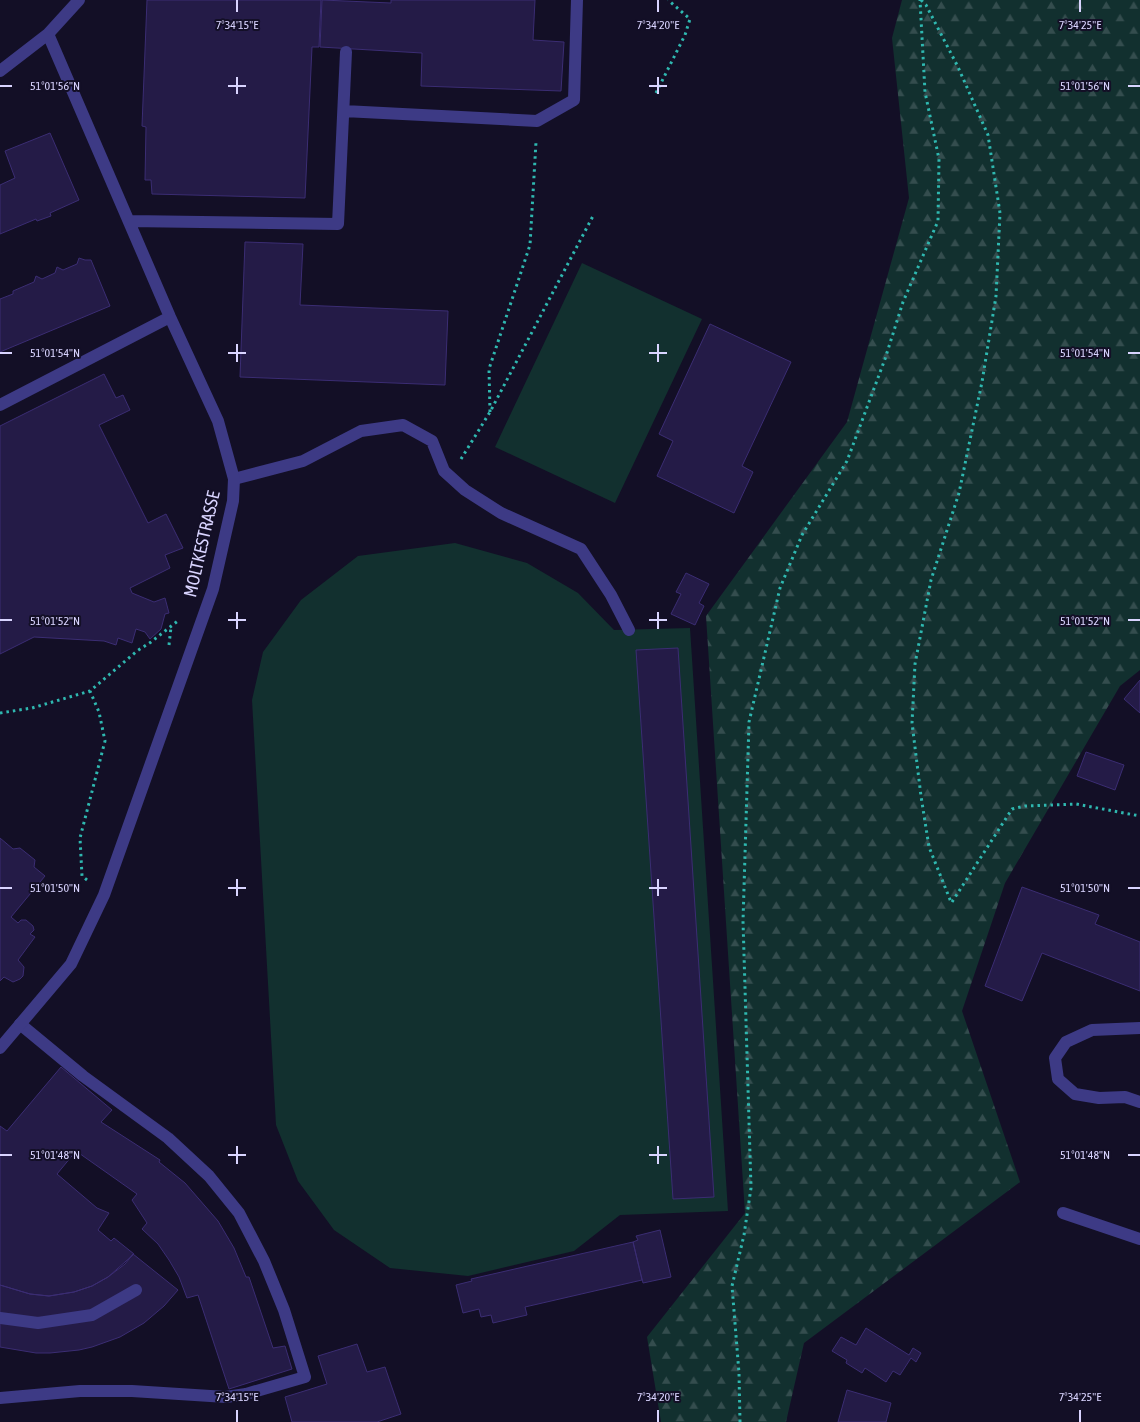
<svg xmlns="http://www.w3.org/2000/svg" width="1140" height="1422" font-family="'Asap Condensed',sans-serif">
<style>
.forest{fill:url(#forest-firs)}
.green{fill:#12302f}
.building{fill:#241b47;stroke:#3b2d73}
.lines{fill:none;stroke-linecap:round;stroke-linejoin:round}
.path{stroke:#2fb8b0;stroke-width:3;stroke-dasharray:2.5 4;stroke-linecap:butt}
.lane{stroke:#3d3a85;stroke-width:12}
.street{stroke:#3d3a85;stroke-width:12}
.ticks{fill:none;stroke:#d9d4ff;stroke-width:2}
.labels{text-anchor:middle;stroke-width:4;stroke-linejoin:round;paint-order:stroke}
.street-label{font-size:18px;fill:#d9d4ff;stroke:#130f26}
.ticks-label{font-size:12px;text-anchor:middle;fill:#d9d4ff;stroke:#130f26;stroke-width:4;stroke-linejoin:round;paint-order:stroke}
</style>
<defs>
<pattern id="forest-firs" width="22" height="20" patternUnits="userSpaceOnUse" patternTransform="scale(1.25)"><rect width="22" height="20" fill="#12302f"/><path d="M5 1l3.5 6h-7zM16 11l3.5 6h-7z" fill="#344d4e"/></pattern>
</defs>
<rect width="100%" height="100%" fill="#130f26"/>
<path class="forest" d="M902,0h238v670l-20,16 -115,197 -43,128 58,171 -216,161 -18,79h-125l-14,-85 98,-124 -39,-597 141,-194 62,-224 -17,-160z"/>
<path class="green" d="M582,263l120,56 -87,184 -120,-56z
M455,543l72,20 51,30 36,37 76,-2 38,583 -108,4 -46,36 -106,25 -78,-8 -56,-38 -36,-49 -22,-56 -24,-425 11,-48 38,-52 57,-44z"/>
<path class="building" d="M147,0h174l-2,47h-7l-7,151 -153,-4 -1,-14h-6l1,-53 -4,-1z
M322,0l69,3v-3h144l-2,40 31,2 -3,49 -140,-5 1,-33 -102,-6z
M50,133l29,67 -29,13 1,3 -14,5 -1,-2 -36,15v-49l15,-7 -10,-27z
M245,242l58,2 -3,61 148,6 -3,74 -205,-8z
M79,258l6,2h6l19,46 -110,46v-53l13,-5v-3l21,-9 2,-6 6,3 13,-6 2,-6 6,3 14,-6z
M710,324l81,38 -49,104 11,6 -19,41 -77,-37 16,-35 -14,-7z
M104,374l12,24 7,-3 7,15 -31,15 49,98 18,-9 17,34 -18,7 5,13 -40,20 2,5 22,9 11,-4 4,15 -4,1 -4,15 -11,10 -5,-7 -9,-3 -4,14 -14,-5 -2,7 -12,-4 -70,-4 -34,17v-228z
M686,573l23,11 -10,19 5,3 -9,19 -24,-11 10,-20 -5,-2z
M678,648l36,549 -41,2 -37,-549z
M1140,680v33l-16,-14z
M1086,752l38,13 -9,25 -38,-14z
M0,838l13,11 7,-1 15,12 -1,7 11,9 -34,41 7,6 3,-3h5l7,6 1,4 -4,4 5,3 -17,23 6,7 -1,9 -3,3 -7,3 -9,-5 -4,4z
M1022,887l77,28 -4,9 45,18v49l-98,-38 -20,48 -37,-15z
M61,1067l51,43 -11,12 59,38 -1,2 26,21 33,38 16,27 12,29h3l24,71 12,-2 7,23 -63,20 -31,-94 -11,3 -8,-21 -10,-17 -11,-16 -16,-15 5,-6 -15,-23 5,-6 -61,-43 -19,23 40,34 12,5 -11,17 13,11 3,-3 20,16 -26,23 -16,9 -18,6 -25,4 -19,-2 -30,-9v-159l7,5z
M660,1230l11,47 -28,6 -10,-41 5,-2 -2,-4z
M633,1242l9,38 -117,27 2,8 -34,8 -2,-8 -10,2 -2,-8 -16,4 -7,-28 16,-4 -1,-2z
M133,1254l45,36 -14,16 -20,17 -24,14 -28,10 -13,3 -29,3h-14l-36,-6v-62l30,9 19,2 25,-4 18,-6 16,-9 17,-13z
M866,1328l43,27 4,-7 8,5 -5,9 -5,-4 -11,17 -7,-4 -7,11 -21,-14 -3,5 -16,-10 1,-3 -15,-9 9,-14 15,8z
M357,1344l10,28 18,-5 16,47 -24,8h-85l-7,-25 42,-13 -9,-28z
M847,1390l44,13 -5,19h-48z"/>
<g class="lines">
<path class="path" d="M921,0l5,5 32,62 30,68 12,78 -4,83 -14,86 -23,111 -28,87 -16,84 -3,59 9,73 8,51 22,55
M656,93l29,-58 5,-16 -22,-19
M490,412l-1,-43 41,-124 6,-103
M461,459l29,-47 103,-196
M169,645l2,-18
M0,713l32,-5 58,-17 47,-40 14,-9 28,-22
M87,880l-5,-4 -2,-38 25,-97 -6,-29 -9,-21
M952,902l60,-93 13,-3 51,-2 64,12
M740,1422l-1,-49 -7,-87 12,-51 7,-47 -8,-267 6,-199 31,-134 22,-53 45,-74 38,-102 18,-57 35,-81 1,-62 -14,-67 -5,-92"/>
<path class="lane" d="M234,479l69,-18 58,-30 42,-6 29,16 12,30 21,19 36,23 80,36 30,46 18,35
M1140,1028l-48,2 -26,12 -11,16 3,21 17,15 24,4 26,-1 15,5
M1063,1213l77,26
M0,1318l38,5 54,-8 44,-25
M0,1398l80,-7h52l94,6 20,-3 59,-17 -21,-67 -20,-49 -25,-48 -30,-37 -41,-38 -85,-62 -63,-52"/>
<path class="street" d="M0,71l48,-37 31,-34
M344,111l193,10 37,-21 3,-100
M129,221l209,3 8,-172
M0,405l170,-88
M0,1048l71,-84 33,-69 109,-306 20,-88 1,-22 -16,-58 -48,-104 -122,-283"/>
</g>
<path class="ticks" d="M237,0v12M658,0v12M1080,0v12M237,77v17M658,77v17M0,86h12M228,86h18M649,86h18M1128,86h12M237,344v18M658,344v18M0,353h12M228,353h18M649,353h18M1128,353h12M237,612v17M658,612v17M0,620h12M228,620h18M649,620h18M1128,620h12M237,879v17M658,879v17M0,888h12M228,888h18M649,888h18M1128,888h12M237,1146v18M658,1146v18M0,1155h12M228,1155h18M649,1155h18M1128,1155h12M237,1410v12M658,1410v12M1080,1410v12"/>
<g class="labels">
<g class="street-label">
<text transform="translate(202 544) rotate(-77)" y="6">MOLTKESTRASSE</text>
</g>
</g>
<g class="ticks-label">
<text x="237" y="29">7°34'15"E</text>
<text x="658" y="29">7°34'20"E</text>
<text x="1080" y="29">7°34'25"E</text>
<text x="55" y="90">51°01'56"N</text>
<text x="1085" y="90">51°01'56"N</text>
<text x="55" y="357">51°01'54"N</text>
<text x="1085" y="357">51°01'54"N</text>
<text x="55" y="625">51°01'52"N</text>
<text x="1085" y="625">51°01'52"N</text>
<text x="55" y="892">51°01'50"N</text>
<text x="1085" y="892">51°01'50"N</text>
<text x="55" y="1159">51°01'48"N</text>
<text x="1085" y="1159">51°01'48"N</text>
<text x="237" y="1401">7°34'15"E</text>
<text x="658" y="1401">7°34'20"E</text>
<text x="1080" y="1401">7°34'25"E</text>
</g>
</svg>
